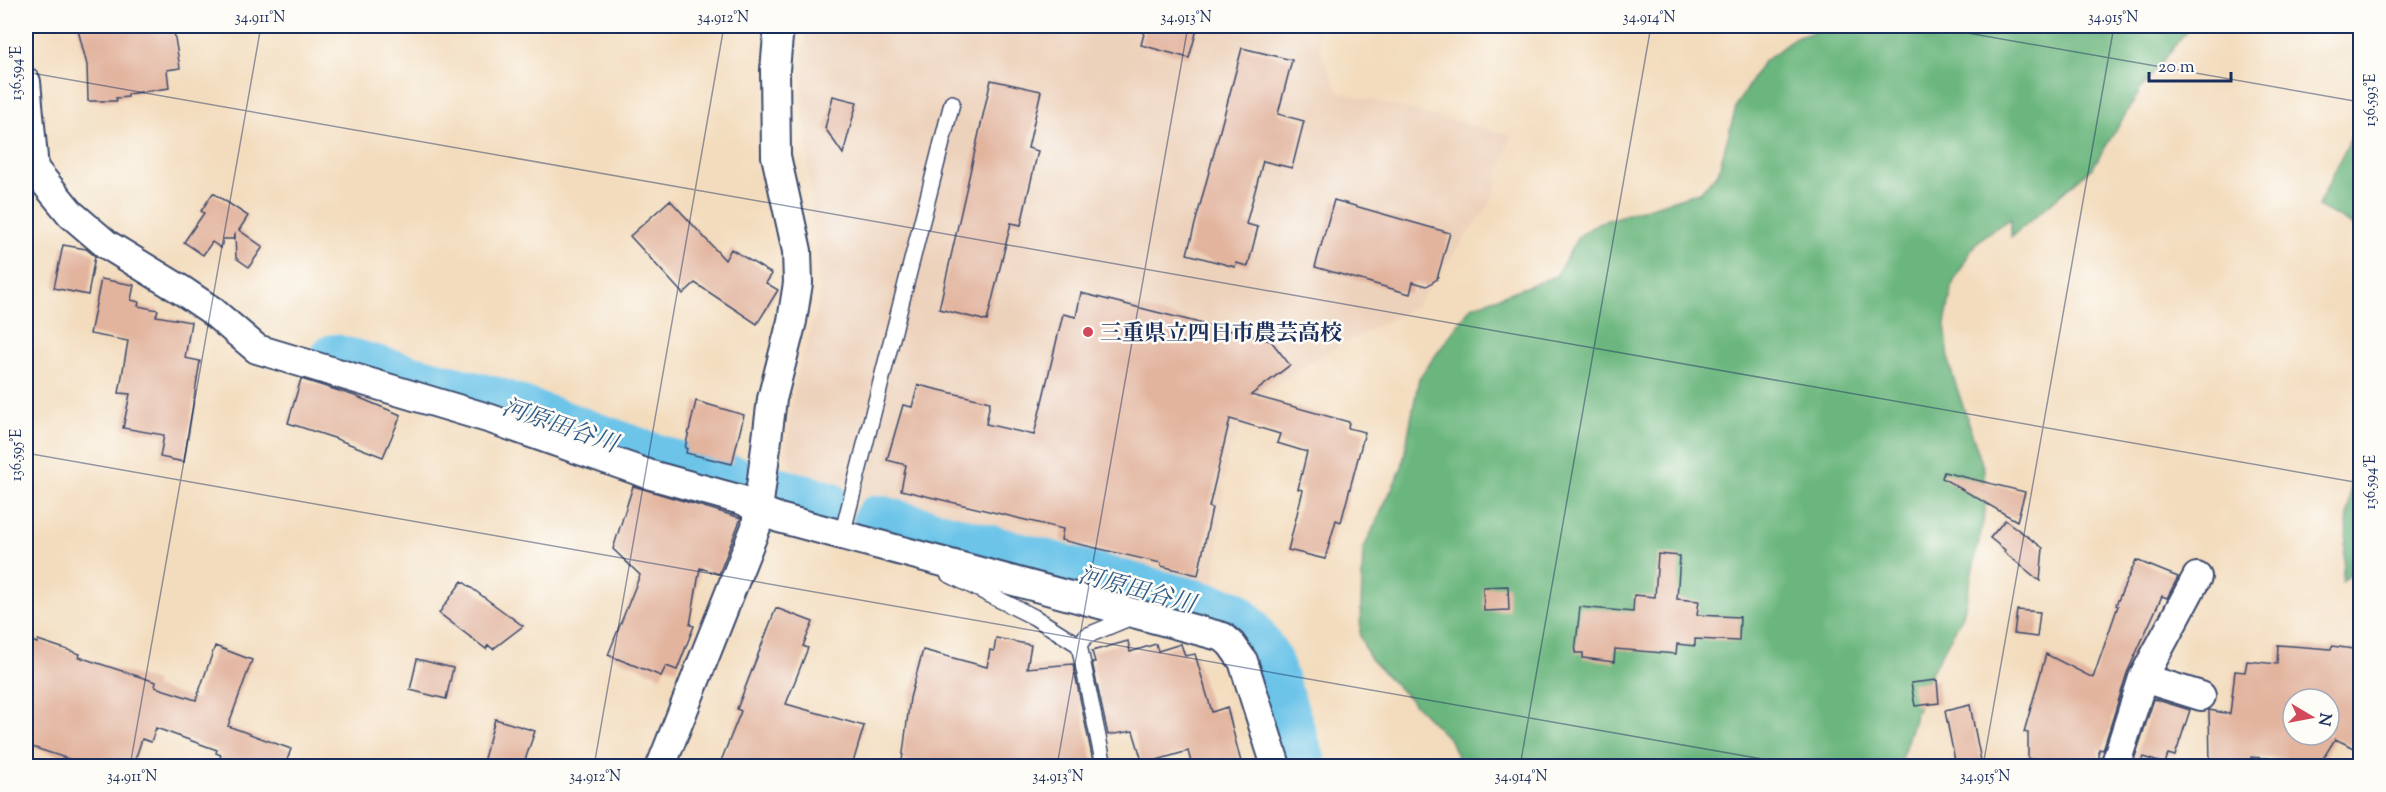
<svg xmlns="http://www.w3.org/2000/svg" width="2386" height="792" font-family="'Sorts Mill Goudy','Noto Serif JP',serif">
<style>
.built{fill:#edd2bb}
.forest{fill:#6bb67e;stroke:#43726e;stroke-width:1.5}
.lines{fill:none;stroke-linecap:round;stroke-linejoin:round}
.river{stroke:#6cc4e9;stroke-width:50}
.building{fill:#e2b49e;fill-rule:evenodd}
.service-casing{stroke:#3b496c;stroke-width:18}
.minor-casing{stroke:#3b496c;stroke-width:32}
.service{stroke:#fff;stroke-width:15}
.minor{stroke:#fff;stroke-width:28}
.ticks{fill:none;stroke:#1b2f5e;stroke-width:1.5;stroke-opacity:0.45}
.poi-dot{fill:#d1495b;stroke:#fdfcf7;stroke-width:2}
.labels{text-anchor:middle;stroke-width:5;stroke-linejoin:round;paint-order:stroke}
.poi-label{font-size:22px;font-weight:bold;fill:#1b2f5e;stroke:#fdfcf7;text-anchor:start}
.water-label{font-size:24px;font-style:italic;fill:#335c88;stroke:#fdfcf7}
.neatline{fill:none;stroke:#1b2f5e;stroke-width:2}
.ticks-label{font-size:15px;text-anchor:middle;fill:#1b2f5e}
</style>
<rect width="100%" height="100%" fill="#fdfcf7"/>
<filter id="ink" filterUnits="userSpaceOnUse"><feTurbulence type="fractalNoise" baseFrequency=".0167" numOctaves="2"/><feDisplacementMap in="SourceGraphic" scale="12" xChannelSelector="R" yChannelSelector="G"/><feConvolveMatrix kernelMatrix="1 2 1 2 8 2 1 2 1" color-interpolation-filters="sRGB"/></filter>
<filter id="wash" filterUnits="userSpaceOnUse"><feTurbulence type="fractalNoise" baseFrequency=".008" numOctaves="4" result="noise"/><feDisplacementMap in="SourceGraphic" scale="24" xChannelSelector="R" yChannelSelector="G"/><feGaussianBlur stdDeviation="1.35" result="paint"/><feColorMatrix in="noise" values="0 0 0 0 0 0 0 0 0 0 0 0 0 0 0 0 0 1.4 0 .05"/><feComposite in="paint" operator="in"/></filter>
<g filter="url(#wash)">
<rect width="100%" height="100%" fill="#f3dcbd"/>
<path class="built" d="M807,26h510l4,26 18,40 173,43 -21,68 -76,104 -99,51 -63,44 -26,57 -13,133 -24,-1 -185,-47 -207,-60 -12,-32 9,-70 25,-83 -20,-225z"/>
<path class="forest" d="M1833,26h357l-49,63 -48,78 -82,70v-18l-19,11 -17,14 -22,39 -8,41 5,43 34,103 1,43 -22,102 -37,67 -27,84h-438l-11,-26 -80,-81 -10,-23 3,-86 39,-83 17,-89 52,-71 85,-31 22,-39 20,-14 102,-31 18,-19 19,-69 25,-41 33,-25z
M2360,119v110l-42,-23z
M2360,377v185l-18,20z"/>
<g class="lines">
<path class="river" d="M334,359l165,44 172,61 155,41
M878,520l353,94 14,14 21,30 36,108"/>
</g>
<g id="blocks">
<path class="building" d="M77,26h96l7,42 -13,2 2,18 -41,6v3l-12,1 1,3h-29l-1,-36z
M1146,26h52l-9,32 -48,-13z
M1242,48l50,12 -14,54 26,7 -12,47 -29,-7 -17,63 12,3 -10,39 -12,-3 -1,4 -48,-13z
M991,80l50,11 -13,57 10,3 -11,47 -6,27 -10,-2 -24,98 -48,-12z
M833,96l24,6 -14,52 -18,-26z
M213,193l35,23 -9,14 24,17 -14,20 -13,-9 -1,-23 -2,4h-10l-2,9 -9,-6 -9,13 -19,-13 20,-29 -3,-2z
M670,200l55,60 6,-11 41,25 -6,9 12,7 -21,34 -62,-41 -12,11 -53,-58z
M1334,200l116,33 -13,46 -10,7 -14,-4 -3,12 -95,-27z
M63,245l23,4 9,7 -7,39 -34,-7z
M101,279l33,6 -3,15 8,2 -1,4 20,4 -2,6 35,6 -6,36 15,3 -16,101 -24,-5 4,-22 -41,-7 7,-34 -11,-1 9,-52 -38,-7z
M1081,293l190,48 19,24 -39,30 98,27 -1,6 17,4 -24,90 -5,-2 -11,39 -37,-9 15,-60 -5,-1 9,-37 -30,-9 3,-9 -50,-15 -21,88 3,1 -14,67 -37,-9v-3l-100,-23 2,-11 -162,-39 5,-25 -19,-5 16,-55 9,2 6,-22 72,17 -4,22 48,11 29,-121 13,3z
M301,379l54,17 46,19 -18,42 -49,-19 -46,-15z
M696,401l48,14 -12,49 -46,-11 1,-5h-2z
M1944,472l81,20 -8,29 -75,-43z
M633,486l108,32 -22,56 -19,-6 -10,57 4,1 -17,44 -11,-4 -5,10 -53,-21 32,-80 -27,-26z
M2005,520l38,28 -3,33 -36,-29 1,-2 -15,-12z
M1658,554l22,2 -3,43 22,2 -2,14 43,2 -1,24 -44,-2v7l-18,-2 -1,10 -61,-5 -1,13 -31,-4v-5h-8l5,-46 53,5 1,-17 21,2z
M2136,560l42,17 -11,21 -5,-2 -35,77 -24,77 -4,-1v17h-51v-6l-20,-1v-26l-4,-1 22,-78 47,24 25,-72 -2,-1z
M462,581l61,45 -30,23 -5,-4 -2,4 -47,-36z
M1508,586l1,24 -25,1 -1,-24z
M776,608l37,14 -10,24 5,2 -22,56 78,22 -12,40h-133l22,-55 -4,-2z
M2017,610l23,2 -3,25 -23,-3z
M996,638l35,7 -4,23 46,-4 21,102h-152l-40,-5 8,-63 13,-48 64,17 3,-17 4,1z
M26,639l11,4 1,-3 42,14 -1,3 77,25 -1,5 41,13 19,-54 37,14 -24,66 63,23 -6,17h-68l4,-11 -5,-2 1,-3 -61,-22 -5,14 -9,-3 -9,27h-43l-64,-21z
M1128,641l2,11 26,-8 2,7 23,-7 4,12 10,-2 17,58 15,-5 15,59h-50l-4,-15 -45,13 -10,-33 -25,4 -16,-73h3l-3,-11z
M2278,645l53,4 1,-3 29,4v101l-26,-12 -14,23 -70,-5v9h-41l-1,-56 21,4 5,-43 10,1 2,-11 30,3zM2293,699h36v36h-36z
M417,659l36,9 -7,31 -36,-9z
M1937,680l2,23 -24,3 -4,-23z
M2154,699l36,11 -15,46 -7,-2 -3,10 -22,-7 -2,5 -7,-2z
M1970,705l12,61h-26l-11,-55z
M495,719l40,12 -12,35h-27l-13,-4z"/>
</g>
</g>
<g filter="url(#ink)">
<use href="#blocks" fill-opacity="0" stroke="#3b496c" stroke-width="1.5"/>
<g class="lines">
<g class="service-casing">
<path id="service" d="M842,535l110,-432
M948,574l86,43 45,28 25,121
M1079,645l7,-9 48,-20"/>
</g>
<g class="minor-casing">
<path id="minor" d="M26,82l8,87 37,45 35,30 77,47 28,19 46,39 234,70 160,56 94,26 13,9 21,8 444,119 8,7 12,17 33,105
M2143,678l58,18
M661,766l95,-239 16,-128 20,-78 6,-38 -1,-32 -21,-95 -1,-86 4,-44
M2115,766l28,-88 54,-101"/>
</g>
<use href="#service" class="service"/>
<use href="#minor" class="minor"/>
</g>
</g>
<path class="ticks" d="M1928,26l432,76M26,72l2334,411M26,453l1776,313M130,766l131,-740M594,766l130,-740M1057,766l131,-740M1520,766l131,-740M1983,766l131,-740"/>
<circle class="poi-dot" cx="1088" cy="332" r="6"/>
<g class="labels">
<g class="poi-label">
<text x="1100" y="340">三重県立四日市農芸高校</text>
</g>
<g class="water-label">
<text transform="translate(560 425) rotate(19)" y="8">河原田谷川</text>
<text transform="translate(1137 589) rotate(15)" y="8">河原田谷川</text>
</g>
</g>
<rect width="2386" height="792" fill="none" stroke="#fdfcf7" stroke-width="66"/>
<g transform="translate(2311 717) rotate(100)"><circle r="28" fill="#fdfcf7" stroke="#a3aaba" stroke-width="1.5"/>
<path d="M0-4.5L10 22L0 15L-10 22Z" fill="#d1495b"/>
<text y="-9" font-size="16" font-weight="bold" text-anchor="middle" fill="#1b2f5e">N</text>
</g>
<path d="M2149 72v9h82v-9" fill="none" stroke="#1b2f5e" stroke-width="3"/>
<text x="2158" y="72" font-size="18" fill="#1b2f5e" stroke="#fdfcf7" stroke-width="4.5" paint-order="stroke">20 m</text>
<rect x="33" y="33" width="2320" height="726" class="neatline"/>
<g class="ticks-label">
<text x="260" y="22">34.911°N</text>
<text x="723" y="22">34.912°N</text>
<text x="1186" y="22">34.913°N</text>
<text x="1649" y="22">34.914°N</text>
<text x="2113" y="22">34.915°N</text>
<text transform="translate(16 73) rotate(-90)" y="5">136.594°E</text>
<text transform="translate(2370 100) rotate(-90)" y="5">136.593°E</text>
<text transform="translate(16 455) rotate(-90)" y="5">136.595°E</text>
<text transform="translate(2370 482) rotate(-90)" y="5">136.594°E</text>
<text x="132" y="781">34.911°N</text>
<text x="595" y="781">34.912°N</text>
<text x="1058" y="781">34.913°N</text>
<text x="1521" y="781">34.914°N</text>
<text x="1985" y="781">34.915°N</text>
</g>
</svg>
